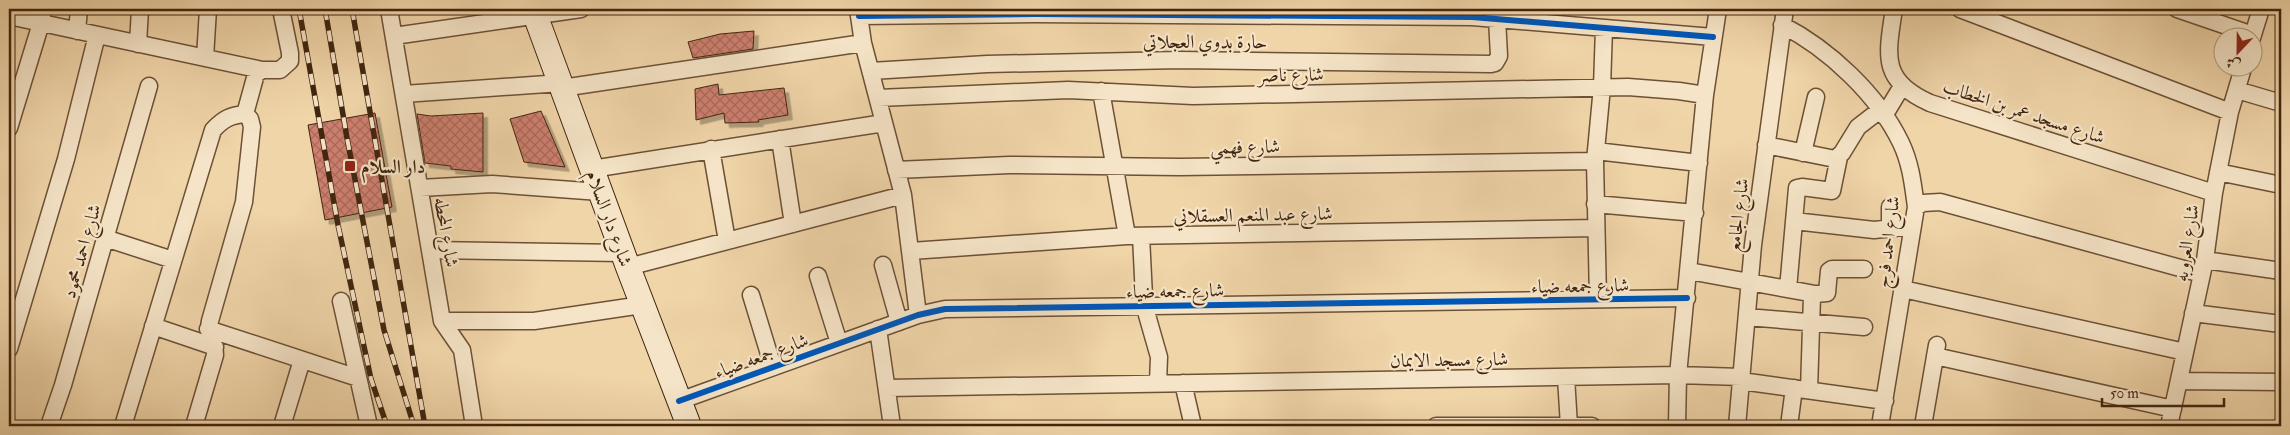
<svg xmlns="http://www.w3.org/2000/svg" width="2290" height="435" font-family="'IM FELL Double Pica',Amiri,serif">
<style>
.building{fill:url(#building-cross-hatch);stroke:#41250f;filter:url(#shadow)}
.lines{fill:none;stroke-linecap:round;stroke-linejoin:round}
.minor-casing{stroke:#6d5136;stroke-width:19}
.secondary-casing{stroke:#41250f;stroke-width:26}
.minor{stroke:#f5e4c7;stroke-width:16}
.secondary{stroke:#f5e4c7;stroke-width:24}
.rail-casing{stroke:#41250f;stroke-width:5.5}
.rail{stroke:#f5e4c7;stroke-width:4;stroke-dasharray:11;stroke-linecap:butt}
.cycleway-casing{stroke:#f5e4c7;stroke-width:9}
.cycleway{stroke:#0057b8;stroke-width:6}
.poi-dot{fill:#8f2418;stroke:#f5e4c7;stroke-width:2}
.labels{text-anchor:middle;stroke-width:4.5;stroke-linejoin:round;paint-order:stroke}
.street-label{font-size:19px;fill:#41250f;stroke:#f5e4c7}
.poi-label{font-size:19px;font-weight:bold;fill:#41250f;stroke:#f5e4c7;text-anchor:start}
</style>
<defs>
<pattern id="building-cross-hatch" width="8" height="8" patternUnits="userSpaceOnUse" patternTransform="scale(1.25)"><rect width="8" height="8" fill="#cf8070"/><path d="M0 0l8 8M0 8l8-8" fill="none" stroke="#aa695a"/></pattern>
<filter id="shadow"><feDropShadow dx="4.5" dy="4.5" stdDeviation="0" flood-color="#0004"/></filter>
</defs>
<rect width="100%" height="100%" fill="#f0d5a9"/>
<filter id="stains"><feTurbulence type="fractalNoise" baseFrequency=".004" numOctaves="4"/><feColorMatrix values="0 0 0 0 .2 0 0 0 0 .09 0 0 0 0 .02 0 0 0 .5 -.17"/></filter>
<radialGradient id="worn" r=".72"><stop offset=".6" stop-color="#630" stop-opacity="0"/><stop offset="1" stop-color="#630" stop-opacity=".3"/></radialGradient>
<path class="building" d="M754,31l-1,18 -60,9 -5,-16 32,-8z
M718,84l1,11 65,-7 4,27 -30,5 1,2 -34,1 -1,-10 -28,7 -1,-31z
M541,111l24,56 -41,-5 -14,-43z
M375,113l17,94 -67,13 -17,-95z
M483,113v59l-32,-3v-3l-26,-3 -8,-49 14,2z"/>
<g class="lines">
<g class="minor-casing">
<path id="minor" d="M389,9l53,312 20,29 12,76
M858,9l5,34 40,152 15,120
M1894,9c-7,46 -14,72 36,94l284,90
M1960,9l270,103
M2177,9l76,26
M9,16l253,54
M859,16l176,-2 437,3 241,20
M1782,25c47,24 96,70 119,118 10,21 12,42 15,64l-36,219
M77,31l2,-22
M394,36l187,-27
M2252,38l9,-29
M138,44l2,-35
M205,58l3,-49
M871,71l116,-7 192,-4 312,4 4,-1 4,-7 -2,-37
M562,88l301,-45
M2237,90l44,13
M1101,91l26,145
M404,94l157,-11
M878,98l190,-8 125,6 435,-9 51,4 26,4
M245,114l11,-40 6,-4h18l10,-9v-8l-9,-44
M1884,116l18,-30
M9,128l32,-105 2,-14
M780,139l13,85
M1766,145l69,14 7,-6 16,-26 22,-17
M711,149l16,92
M1596,151l103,12
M1803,153l13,-56
M592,169l292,-46
M896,170l113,-5 170,2 416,-6
M2218,172l63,13
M420,188l72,-4 108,8
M1595,204l100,9
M1916,207l7,-4 17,-1 262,72
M1794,221l80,9 39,-4
M1890,229v-22
M1141,236l3,61 3,18 12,42 -1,26
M105,238l68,22
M430,250l193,3
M911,251l216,-15 469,-8
M2205,260l76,11
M883,265l16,57
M628,267l275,-72
M1689,271l126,23
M818,276l21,67
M1788,289l9,-101 5,-1 30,4 7,-34
M1903,289l282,63
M751,295l22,72
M1598,299l-3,-138 7,-74 2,-59
M341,301l28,125
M2193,313l88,11
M1747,317l117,10
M442,321h92l108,-16
M153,326l62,21
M208,329l150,49
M878,329l14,97
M9,349l57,-190 31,-124
M1935,356l238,53
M1566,377l3,49
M1741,381l144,20
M2179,381l102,1
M1183,383l10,43
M887,388l791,-13 63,2
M1809,390l3,-94 3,-2 12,-1 2,-22 3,-2h32
M679,401l239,-86 27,-6 742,-11
M49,426l14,-41 86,-299
M123,426l90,-296c10,-11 18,-15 32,-16
M194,426l21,-71c0,-13 -8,-21 -5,-34l34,-119 8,-75 -2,-8 -5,-5
M282,426l20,-66
M1436,426h156
M1677,426l1,-51 27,-280 13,-86
M1737,426l16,-181 32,-236
M1789,426l5,-38
M1923,426l14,-81
M2169,426l36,-166 9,-67 16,-81 13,-44"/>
</g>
<g class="secondary-casing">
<path id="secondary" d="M533,9l95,258 61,159"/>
</g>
<use href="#minor" class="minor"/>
<use href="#secondary" class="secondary"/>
<g class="rail-casing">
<path id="rail" d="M299,9l39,216 33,154 16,47
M325,9l22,129 37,192 30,96
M352,9l73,417"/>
</g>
<use href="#rail" class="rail"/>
<g class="cycleway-casing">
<path id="cycleway" d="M859,16l176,-2 437,3 241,20
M679,401l239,-86 27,-6 742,-11"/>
</g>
<use href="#cycleway" class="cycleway"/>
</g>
<rect class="poi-dot" x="344" y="160" width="12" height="12" rx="2.5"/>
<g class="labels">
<g class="street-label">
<text x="1205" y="48">حارة بدوي العجلاتي</text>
<text transform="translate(1291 74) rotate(-1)" y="7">شارع ناصر</text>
<text transform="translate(2024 111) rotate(18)" y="7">شارع مسجد عمر بن الخطاب</text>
<text transform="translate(1245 146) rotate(-1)" y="7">شارع فهمي</text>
<text transform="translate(1253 214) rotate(-1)" y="7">شارع عبد المنعم العسقلاني</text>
<text transform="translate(1737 215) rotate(-83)" y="7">شارع الجامع</text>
<text transform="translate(610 218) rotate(70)" y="7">شارع دار السلام</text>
<text transform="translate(447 232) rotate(80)" y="7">شارع المحطه</text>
<text transform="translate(1887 242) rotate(-83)" y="7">شارع احمد فرج</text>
<text transform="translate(2186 243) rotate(-81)" y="7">شارع العروبه</text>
<text transform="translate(81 251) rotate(-74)" y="7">شارع احمد محمود</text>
<text transform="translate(1580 285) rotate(-1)" y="7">شارع جمعه ضياء</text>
<text transform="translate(1175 290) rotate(-1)" y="7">شارع جمعه ضياء</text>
<text transform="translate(761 355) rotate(-20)" y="7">شارع جمعه ضياء</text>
<text transform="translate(1449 359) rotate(-1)" y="7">شارع مسجد الايمان</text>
</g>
<g class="poi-label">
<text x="361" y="173">دار السلام</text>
</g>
</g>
<rect width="2290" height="435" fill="none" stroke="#f0d5a9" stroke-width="30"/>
<rect x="10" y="10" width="2270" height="415" fill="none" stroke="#41250f" stroke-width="2.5"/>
<rect x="15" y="15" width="2260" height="405" fill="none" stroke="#41250f"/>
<g transform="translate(2238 52) rotate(202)"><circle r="24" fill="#f5e4c7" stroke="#ad987d"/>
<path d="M0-4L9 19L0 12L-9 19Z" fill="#8f2418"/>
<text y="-8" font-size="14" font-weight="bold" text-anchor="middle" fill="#41250f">ش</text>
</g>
<path d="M2102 398v8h122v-8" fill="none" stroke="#41250f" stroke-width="2.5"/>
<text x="2110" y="398" font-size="15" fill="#41250f" stroke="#f5e4c7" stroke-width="4" paint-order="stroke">50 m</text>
<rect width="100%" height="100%" filter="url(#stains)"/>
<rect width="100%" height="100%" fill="url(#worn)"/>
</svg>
